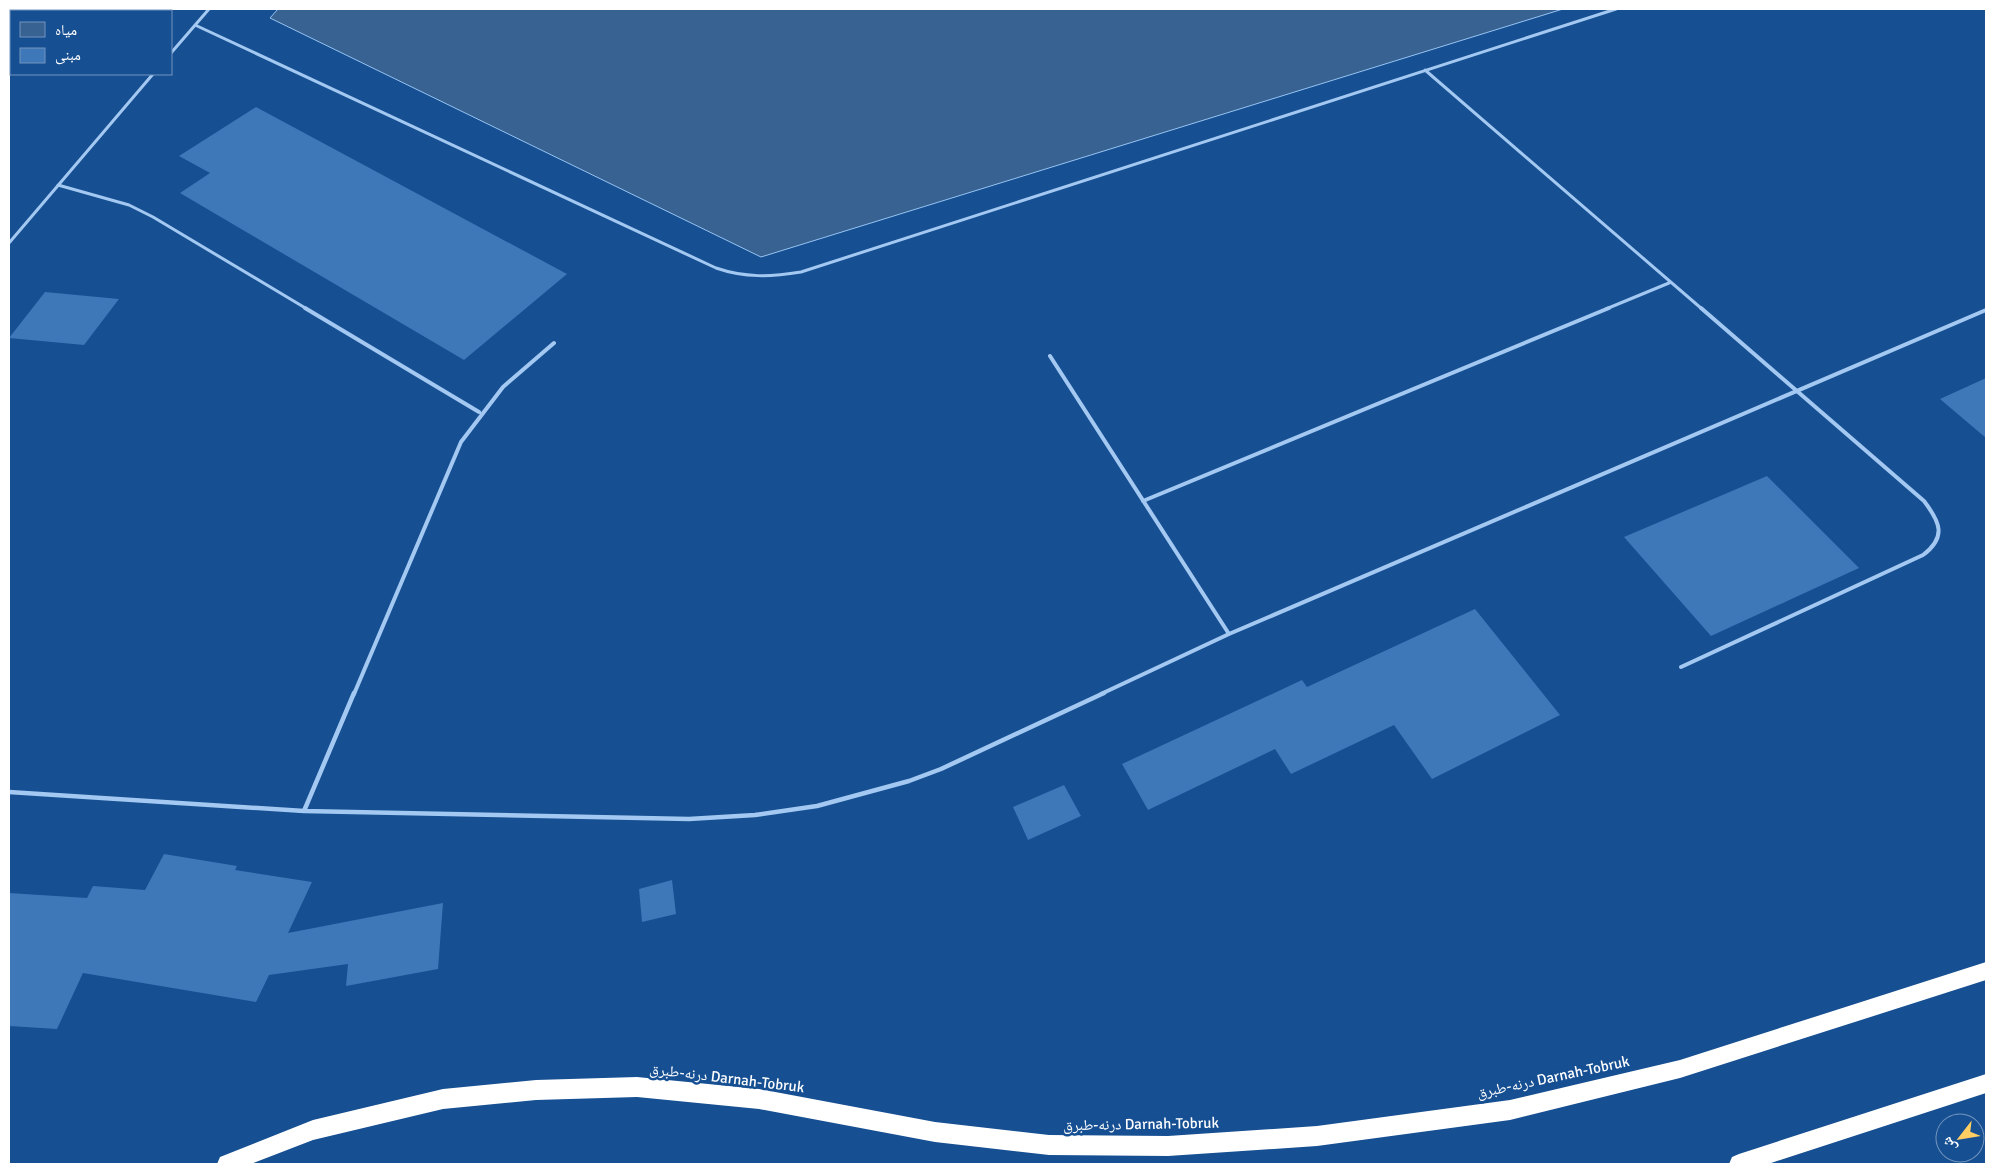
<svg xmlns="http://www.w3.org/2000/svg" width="1995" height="1173" font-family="Signika,'Noto Naskh Arabic',sans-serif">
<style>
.water{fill:#386292;stroke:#96c4f3}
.building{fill:#3e78b9}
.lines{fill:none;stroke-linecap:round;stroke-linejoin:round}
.lane-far2{stroke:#a3c8f1;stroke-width:3}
.lane-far1{stroke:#a3c8f1;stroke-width:4}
.lane{stroke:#a3c8f1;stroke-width:4.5}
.highway{fill:#fff;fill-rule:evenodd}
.labels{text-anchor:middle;stroke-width:5;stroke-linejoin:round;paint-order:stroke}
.near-street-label{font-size:15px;fill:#fff;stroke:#164f92}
</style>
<rect width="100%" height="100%" fill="#164f92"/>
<path class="water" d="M278,9h1285l-802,248 -491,-239z"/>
<path class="building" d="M256,107l311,167 -103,86 -284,-167 30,-20 -31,-17z
M45,292l74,7 -35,46 -75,-7z
M1986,378v60l-46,-39z
M1767,476l92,92 -148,68 -87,-99z
M1475,609l85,106 -128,64 -38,-54 -103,49 -16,-25 -127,61 -26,-46 180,-84 5,7z
M1064,785l17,31 -53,24 -15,-33z
M164,854l73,12 -2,4 77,12 -24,51 155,-30 -5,66 -92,17 2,-22 -79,11 -13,27 -173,-29 -26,56 -48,-3v-133l78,5 6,-12 52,4z
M672,880l4,34 -34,8 -3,-33z"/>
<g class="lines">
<path class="lane-far2" d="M195,25l521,243c29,10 55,9 85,4l815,-263
M171,53l38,-44
M1425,70l277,239
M58,185l71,20 24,12 154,92
M9,243l144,-169
M1606,309l63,-26"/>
<path class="lane-far1" d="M305,308l174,104
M1050,356l179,278
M1143,501l466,-193
M1681,667l242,-112c24,-18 17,-33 1,-54l-223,-193
M354,694l107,-252 42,-55 51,-44
M1101,694l128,-60 757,-324"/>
<path class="lane" d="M9,792l295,19 385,8 66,-4 62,-9 92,-25 32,-12 163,-76
M304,811l50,-118"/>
<path class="highway" d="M1986,962v18l-306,98 -170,42 -193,26 -149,10 -119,-1 -114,-13 -176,-33 -122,-12 -101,3 -93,9 -130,31 -62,24h-34l3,-7 93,-37 130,-31 93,-9 101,-3 122,12 176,33 114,13 119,1 149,-10 193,-26 170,-40z
M1986,1074v19l-218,71h-39l3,-7 7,-3z"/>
</g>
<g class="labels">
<g class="near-street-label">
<text transform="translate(1553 1077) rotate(-12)" y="5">درنه-طبرق Darnah-Tobruk</text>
<text transform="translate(727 1078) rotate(7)" y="5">درنه-طبرق Darnah-Tobruk</text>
<text transform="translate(1141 1124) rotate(-1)" y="5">درنه-طبرق Darnah-Tobruk</text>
</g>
</g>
<rect width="1995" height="1173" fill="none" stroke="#ffffff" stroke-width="20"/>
<rect x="10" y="10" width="162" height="65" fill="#164f92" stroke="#7395be"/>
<rect x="20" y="22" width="25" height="15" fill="#386292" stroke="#7395be"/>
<text x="55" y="35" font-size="15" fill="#ffffff">مياه</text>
<rect x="20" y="48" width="25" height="15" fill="#3e78b9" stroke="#7395be"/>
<text x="55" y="60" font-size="15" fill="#ffffff">مبنى</text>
<g transform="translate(1960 1138) rotate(239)"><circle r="24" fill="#164f92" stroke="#7395be"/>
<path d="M0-4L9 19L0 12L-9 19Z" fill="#ffce63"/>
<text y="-8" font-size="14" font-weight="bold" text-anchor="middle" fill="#ffffff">ش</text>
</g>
</svg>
